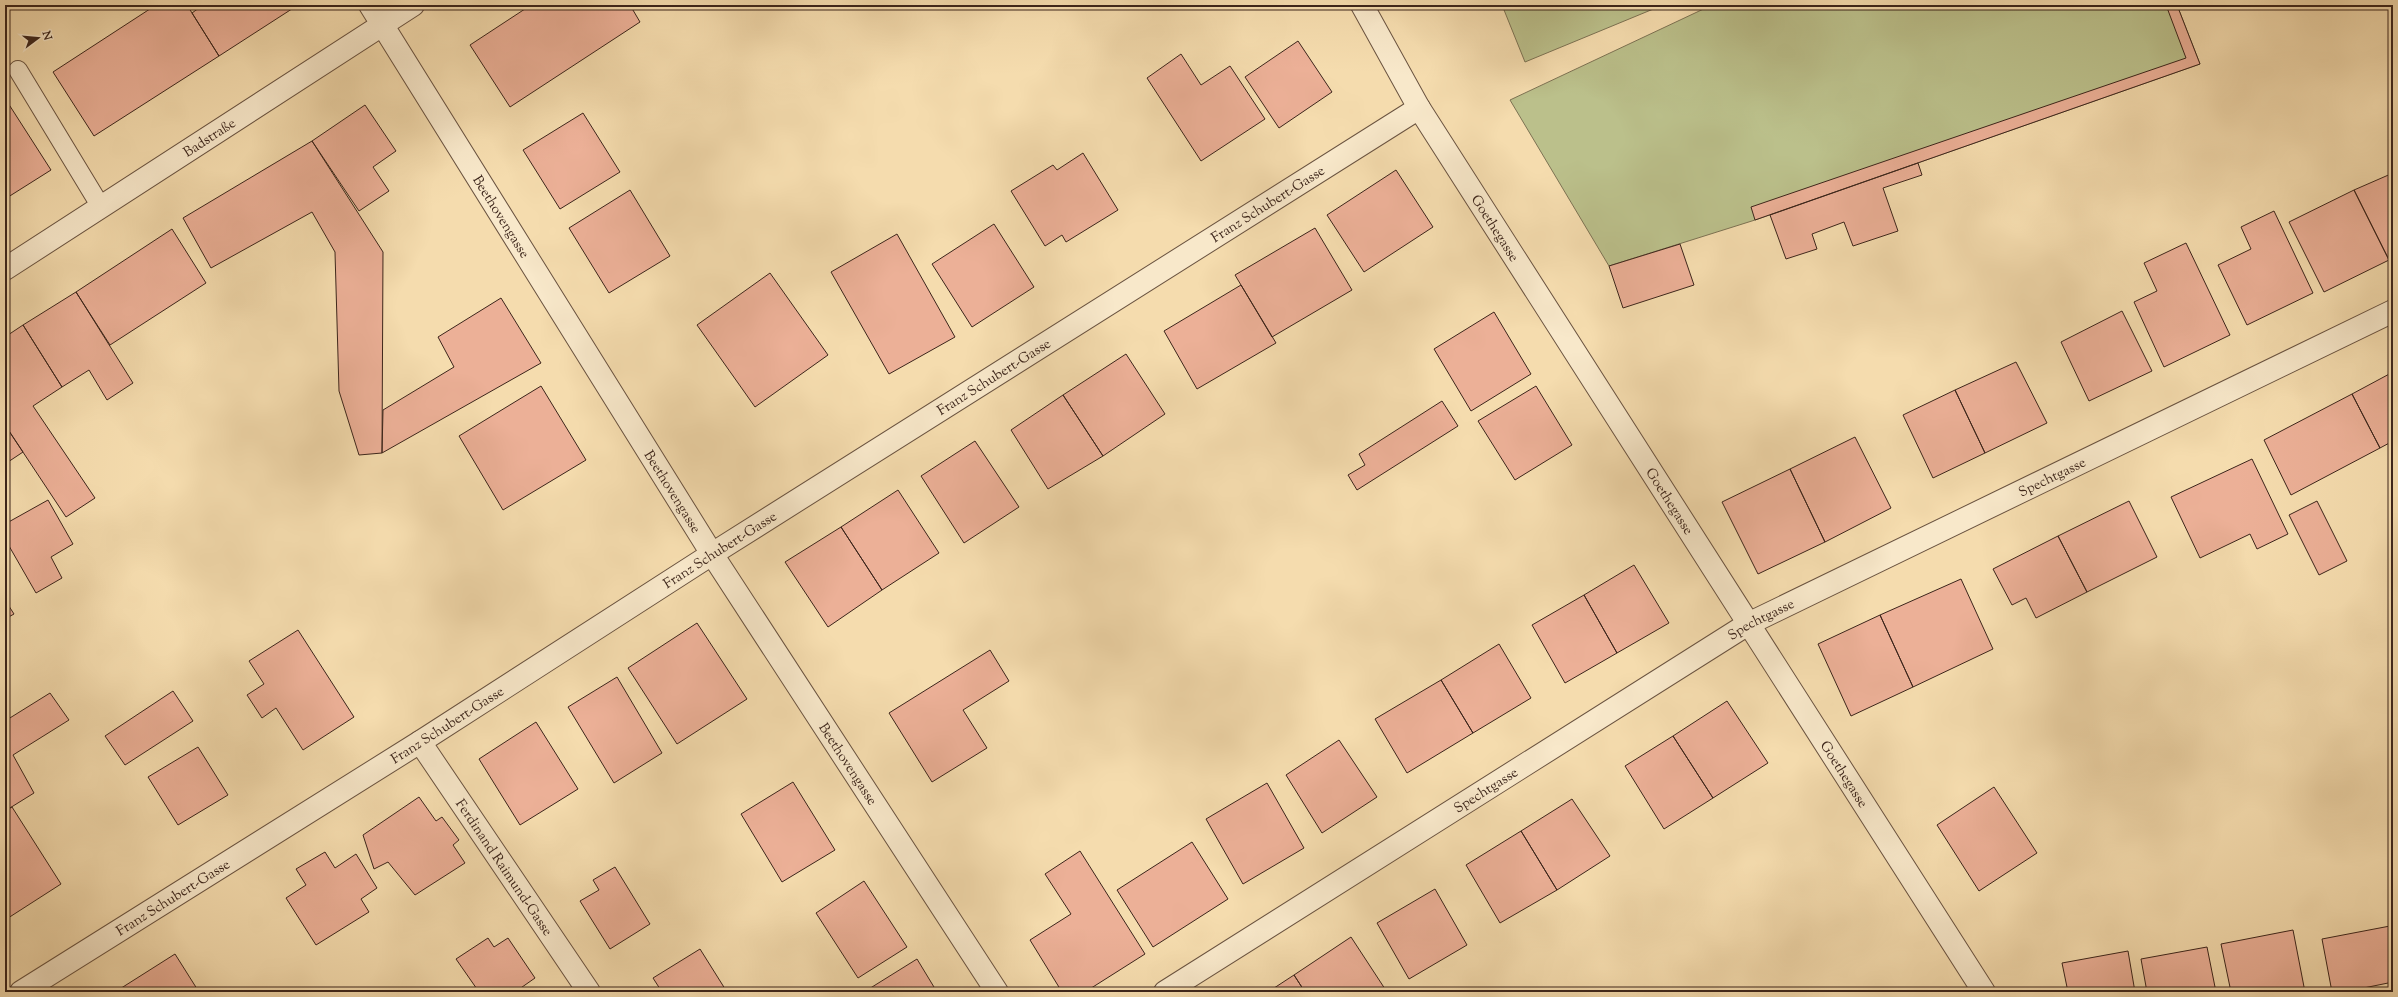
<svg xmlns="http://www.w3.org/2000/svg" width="2398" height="997" font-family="'Sorts Mill Goudy',serif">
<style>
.green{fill:#bbc08b;stroke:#7c7253}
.building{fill:#ecb097;stroke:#3c251b}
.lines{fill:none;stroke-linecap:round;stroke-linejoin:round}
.service-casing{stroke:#6a5340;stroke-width:20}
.minor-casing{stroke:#6a5340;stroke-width:24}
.tertiary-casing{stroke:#6a5340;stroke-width:24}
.service{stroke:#f8e8ca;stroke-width:18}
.minor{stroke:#f8e8ca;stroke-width:22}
.tertiary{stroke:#f8e8ca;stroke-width:22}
.labels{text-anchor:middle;stroke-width:4;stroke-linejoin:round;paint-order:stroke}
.street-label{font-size:14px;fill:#3c251b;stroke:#f8e8ca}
</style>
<rect width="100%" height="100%" fill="#f5dcae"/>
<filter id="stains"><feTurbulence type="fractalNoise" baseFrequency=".005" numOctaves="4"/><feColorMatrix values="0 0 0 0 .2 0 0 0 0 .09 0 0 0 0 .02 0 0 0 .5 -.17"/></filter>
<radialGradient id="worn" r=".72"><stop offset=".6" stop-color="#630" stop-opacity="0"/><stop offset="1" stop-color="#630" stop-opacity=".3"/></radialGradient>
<path class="green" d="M1502,5h161l-138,57z
M1712,5h465l23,59 -445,156 -146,46 -99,-166z"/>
<path class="building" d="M156,5h31l32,51 -125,80 -41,-64z
M203,5h95l-79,51 -27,-43z
M531,5h99l10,17 -130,85 -40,-62z
M2166,5h11l23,59 -445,156 -4,-13 435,-149z
M1298,41l34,51 -53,36 -34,-51z
M1181,54l20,31 29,-19 35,53 -64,42 -54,-83z
M8,103l43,67 -46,29v-94z
M365,105l31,46 -23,16 16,24 -30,20 -47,-70z
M583,113l37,59 -60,37 -37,-59z
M312,141l71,111 -1,201 -23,2 -20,-64 -4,-139 -23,-40 -101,56 -28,-50z
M1083,153l35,57 -52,32 -4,-7 -17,11 -34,-55 42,-26 4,5z
M1918,163l4,12 -39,13 15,43 -45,15 -9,-24 -32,12 5,15 -31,10 -16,-44z
M1396,170l37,57 -69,45 -37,-57z
M2393,173v85l-4,2 -35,-70z
M630,190l40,66 -61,37 -40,-65z
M2354,190l35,70 -65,32 -35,-70z
M2274,211l39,82 -66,32 -29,-60 33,-16 -10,-22z
M994,224l40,63 -62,40 -40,-63z
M1315,228l37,62 -80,47 -37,-62z
M172,229l34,54 -96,62 -34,-53z
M897,234l58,103 -66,37 -58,-102z
M2186,243l44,92 -66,32 -30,-65 23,-11 -13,-28z
M1680,244l14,41 -71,23 -14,-42z
M770,273l58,82 -73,52 -58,-82z
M1241,285l35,58 -79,46 -33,-58z
M76,292l57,91 -26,17 -18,-30 -27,17 -39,-62z
M501,298l40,65 -159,90 1,-43 71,-43 -16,-30z
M2122,311l30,60 -63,30 -28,-59z
M1494,312l37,62 -60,37 -37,-62z
M23,325l39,62 -29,19 62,92 -29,19 -61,-92v-88z
M1126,354l39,60 -62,42 -40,-61z
M2016,362l31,61 -62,30 -30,-63z
M2393,372v69l-13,7 -28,-54z
M541,386l45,74 -83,50 -44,-74z
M1536,386l36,59 -57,35 -37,-59z
M1955,390l30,63 -52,25 -30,-63z
M2352,394l28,54 -89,47 -27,-55z
M1063,395l40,61 -55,33 -37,-59z
M1442,401l16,25 -101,64 -9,-15 17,-10 -6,-11z
M5,425l18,27 -18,12z
M1855,437l36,71 -66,34 -35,-73z
M975,441l44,66 -55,36 -43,-67z
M2252,459l36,75 -31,15 -7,-15 -50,24 -29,-61z
M1790,469l35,73 -67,32 -36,-72z
M898,490l41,63 -57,37 -41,-63z
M48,500l25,44 -22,13 11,21 -26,15 -31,-54v-15z
M2129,501l28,56 -70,35 -29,-56z
M2317,501l30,60 -28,14 -30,-60z
M841,527l41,63 -54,37 -43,-65z
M2058,536l29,56 -51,26 -10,-20 -14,7 -19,-36z
M1634,565l35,58 -52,30 -33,-58z
M1961,579l32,70 -80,38 -33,-72z
M1584,595l33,58 -52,30 -33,-58z
M5,600l9,14 -9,5z
M1880,615l33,72 -62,29 -33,-72z
M697,623l50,76 -70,45 -49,-76z
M298,630l56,87 -51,33 -27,-42 -14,10 -15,-23 17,-11 -15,-23z
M1499,644l32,54 -58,35 -32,-53z
M990,650l19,31 -46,29 24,38 -55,34 -43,-69z
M617,677l45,76 -48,30 -46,-76z
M1441,680l32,53 -66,40 -32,-54z
M173,691l20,30 -68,44 -20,-29z
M50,693l19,27 -56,35 21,38 -29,18v-90z
M1727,701l41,62 -55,35 -40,-62z
M536,722l42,67 -58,36 -41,-66z
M1673,736l40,62 -49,31 -39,-63z
M1339,740l38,57 -55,36 -36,-58z
M198,747l30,48 -50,30 -30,-48z
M793,782l42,68 -53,32 -41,-68z
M1267,783l37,65 -61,36 -37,-65z
M1994,787l43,66 -58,38 -42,-66z
M419,797l17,24 6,-4 17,23 -6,5 12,18 -50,32 -27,-33 -14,7 -11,-34z
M1572,799l38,57 -53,34 -36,-59z
M12,807l49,77 -56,36v-109z
M1521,831l36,59 -57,33 -34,-58z
M1192,842l36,57 -75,48 -36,-57z
M1080,851l65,103 -60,38h-23l-32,-52 41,-26 -26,-40z
M325,852l10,16 21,-14 21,34 -16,11 8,13 -53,33 -30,-47 20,-13 -10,-16z
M615,867l35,57 -40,25 -30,-48 19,-11 -6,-10z
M864,881l43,66 -49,31 -42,-65z
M1435,889l32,56 -58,34 -32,-56z
M2390,926l3,15v41l-49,10h-12l-10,-53z
M2293,930l12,62h-74l-10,-48z
M1351,937l36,55h-82l-11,-17z
M488,938l6,9 14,-9 27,40 -20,14h-36l-23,-33z
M2207,947l9,45h-69l-6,-33z
M700,949l27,43h-65l-9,-14z
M2128,951l7,41h-67l-6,-29z
M175,954l24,38h-84z
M917,959l20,33h-73z
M1294,975l11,17h-37z"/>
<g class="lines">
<g class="service-casing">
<path id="service" d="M18,70l83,137"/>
</g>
<g class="minor-casing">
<g id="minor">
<path id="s1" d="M370,5l342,549 285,438"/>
<path id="s2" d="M1362,5l57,103 565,884"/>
<path id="s3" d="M420,742l169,250"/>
<path id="s4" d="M21,992l399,-250 292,-188 707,-446"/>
<path id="s5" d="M1165,992l583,-368 645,-313"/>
</g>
</g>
<g class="tertiary-casing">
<g id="tertiary">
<path id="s6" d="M5,269l408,-264"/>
</g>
</g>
<use href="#service" class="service"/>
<use href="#minor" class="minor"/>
<use href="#tertiary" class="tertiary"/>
</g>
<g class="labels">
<g class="street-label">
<text dy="5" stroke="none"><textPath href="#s6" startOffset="243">Badstraße</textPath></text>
<text dy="5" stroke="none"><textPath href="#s4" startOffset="1475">Franz Schubert-Gasse</textPath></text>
<text dy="5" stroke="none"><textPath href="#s1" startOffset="249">Beethovengasse</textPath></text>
<text dy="5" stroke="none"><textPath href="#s2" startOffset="260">Goethegasse</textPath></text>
<text dy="5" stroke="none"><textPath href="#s4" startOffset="1151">Franz Schubert-Gasse</textPath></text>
<text dy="5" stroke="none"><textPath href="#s5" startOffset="1027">Spechtgasse</textPath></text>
<text dy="5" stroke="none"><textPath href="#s1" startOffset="573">Beethovengasse</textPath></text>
<text dy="5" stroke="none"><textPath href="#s2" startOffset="584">Goethegasse</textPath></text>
<text dy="5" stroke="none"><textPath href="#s4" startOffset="827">Franz Schubert-Gasse</textPath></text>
<text dy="5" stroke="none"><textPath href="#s5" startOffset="703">Spechtgasse</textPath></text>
<text dy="5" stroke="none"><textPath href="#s4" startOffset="503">Franz Schubert-Gasse</textPath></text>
<text dy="5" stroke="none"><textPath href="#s1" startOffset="897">Beethovengasse</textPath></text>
<text dy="5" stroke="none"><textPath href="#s2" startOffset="908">Goethegasse</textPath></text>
<text dy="5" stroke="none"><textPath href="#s5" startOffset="379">Spechtgasse</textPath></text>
<text dy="5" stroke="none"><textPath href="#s3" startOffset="151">Ferdinand Raimund-Gasse</textPath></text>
<text dy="5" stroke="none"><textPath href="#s4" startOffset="179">Franz Schubert-Gasse</textPath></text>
</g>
</g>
<rect width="2398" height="997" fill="none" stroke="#f5dcae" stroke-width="20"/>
<rect x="6" y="6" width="2386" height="985" fill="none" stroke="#3c251b" stroke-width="2"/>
<rect x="10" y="10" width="2378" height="977" fill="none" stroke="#3c251b"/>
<g transform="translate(38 38) rotate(74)" stroke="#f8e8ca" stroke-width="3" paint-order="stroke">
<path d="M0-3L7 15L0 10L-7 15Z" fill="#3c251b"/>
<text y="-6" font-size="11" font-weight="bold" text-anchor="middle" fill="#3c251b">N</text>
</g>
<rect width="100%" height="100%" filter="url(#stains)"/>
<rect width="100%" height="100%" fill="url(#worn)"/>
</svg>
